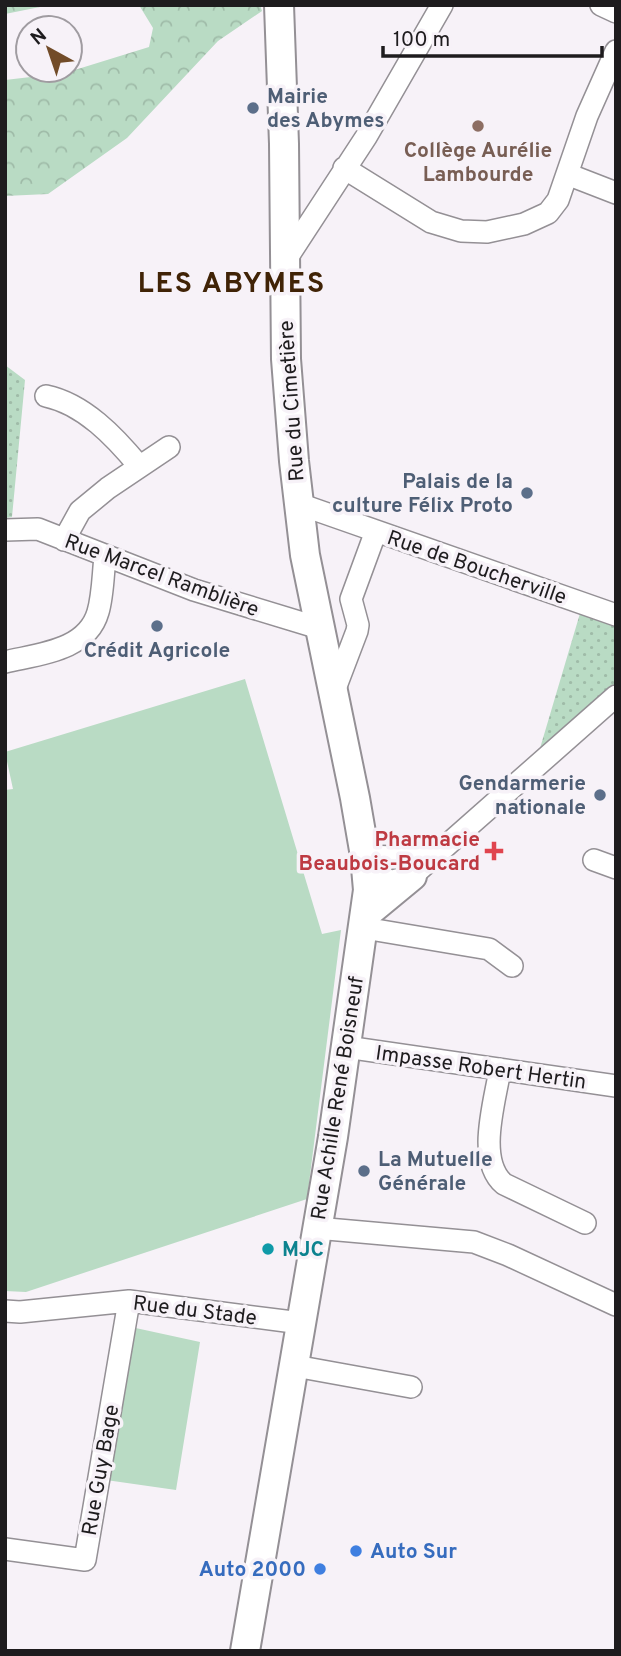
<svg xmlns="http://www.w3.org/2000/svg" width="621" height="1656" font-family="Overpass,sans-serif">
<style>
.grass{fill:url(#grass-dots)}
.forest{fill:url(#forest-crowns)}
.garden{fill:#b9dbc4}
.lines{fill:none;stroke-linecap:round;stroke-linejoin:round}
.minor-casing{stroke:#949095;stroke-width:24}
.major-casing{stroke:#949095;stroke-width:32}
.minor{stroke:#fff;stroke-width:21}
.major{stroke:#fff;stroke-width:28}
.service-dot{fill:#5c6f8a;stroke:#f7f2f8;stroke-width:2.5}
.education-dot{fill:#8d6e63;stroke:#f7f2f8;stroke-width:2.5}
.health-dot{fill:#e0444e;stroke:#f7f2f8;stroke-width:2.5}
.culture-dot{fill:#0f9aa8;stroke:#f7f2f8;stroke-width:2.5}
.shop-dot{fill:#3f7fe0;stroke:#f7f2f8;stroke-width:2.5}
.labels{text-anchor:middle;stroke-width:7;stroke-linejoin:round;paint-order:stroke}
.service-label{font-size:21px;font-weight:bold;fill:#4e5e75;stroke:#f7f2f8;text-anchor:start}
.education-label{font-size:21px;font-weight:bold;fill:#785e54;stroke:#f7f2f8}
.street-label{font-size:21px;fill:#1e1c1e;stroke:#f7f2f8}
.health-label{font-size:21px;font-weight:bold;fill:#be3a42;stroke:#f7f2f8;text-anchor:end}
.culture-label{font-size:21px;font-weight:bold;fill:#0d838f;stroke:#f7f2f8;text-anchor:start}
.shop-label{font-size:21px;font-weight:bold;fill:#366cbe;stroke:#f7f2f8;text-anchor:start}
.district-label{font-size:28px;font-weight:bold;letter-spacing:2px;fill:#402306;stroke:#f7f2f8}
</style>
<defs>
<pattern id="grass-dots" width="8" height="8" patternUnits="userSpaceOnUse" patternTransform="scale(1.75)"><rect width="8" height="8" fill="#b9dbc4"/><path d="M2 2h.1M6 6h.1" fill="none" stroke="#9fbba8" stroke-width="1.8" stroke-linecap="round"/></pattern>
<pattern id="forest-crowns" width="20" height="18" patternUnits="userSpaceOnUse" patternTransform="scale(1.75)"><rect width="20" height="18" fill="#b9dbc4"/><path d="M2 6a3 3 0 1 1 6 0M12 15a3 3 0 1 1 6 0" fill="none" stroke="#9fbba8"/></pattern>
</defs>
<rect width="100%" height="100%" fill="#f7f2f8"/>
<path class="grass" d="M5,365l20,15 -13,137 -7,1z
M581,610l35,13v62l-78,70z"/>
<path class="forest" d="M5,5h45l-45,9z
M139,5h121l2,6 -44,30 -91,97 -79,56 -43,2v-116l60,-7 84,-26 4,-19z"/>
<path class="garden" d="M245,679l77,255 19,-4 -34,269 -281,93 -21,-1v-501l8,-1 -8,-37z
M131,1327l69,15 -24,148 -70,-10z"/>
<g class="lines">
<g class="minor-casing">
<path id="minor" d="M601,5l15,7
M344,168l87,54 30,9 26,1 37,-8 24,-11 10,-13 29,-84 29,-65
M567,174l49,19
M285,261l81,-124 76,-132
M46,396c38,8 69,41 93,70
M299,504l317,111
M5,530l33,-1 156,61 125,38
M64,540l16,-29 28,-23 61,-41
M5,662c33,-8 82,-11 93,-50 5,-17 5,-38 7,-55
M333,694l24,-63 1,-6 -7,-26 25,-68
M365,856l31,1 43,-6
M594,860l22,8
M368,876l25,5 19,-5 204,-180
M364,928l125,21 23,17
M346,1047l270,39
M500,1069c-5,33 -24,91 4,115l81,39
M316,1228l158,14 34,13 108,50
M5,1311l15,1 109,-11 172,22
M295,1366l116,21
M5,1549l80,11 44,-259"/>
</g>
<g class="major-casing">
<path id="major" d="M366,914l46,-38
M245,1651l88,-514 35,-247 -3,-34 -10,-58 -50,-243 -11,-94 -8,-102 -2,-215 -5,-139"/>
</g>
<use href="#minor" class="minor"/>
<use href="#major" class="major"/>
</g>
<g class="service-dot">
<circle cx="253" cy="108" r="7"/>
<circle cx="527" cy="493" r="7"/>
<circle cx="157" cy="626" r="7"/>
<circle cx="600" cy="795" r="7"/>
<circle cx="364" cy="1171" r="7"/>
</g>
<circle class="education-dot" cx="478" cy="126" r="7"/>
<path class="health-dot" d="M490.5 840.5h7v7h7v7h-7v7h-7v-7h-7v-7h7z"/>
<circle class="culture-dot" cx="268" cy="1249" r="7"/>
<g class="shop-dot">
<circle cx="356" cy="1551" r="7"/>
<circle cx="320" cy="1569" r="7"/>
</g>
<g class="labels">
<g class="service-label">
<text x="267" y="103">Mairie<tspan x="267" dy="24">des Abymes</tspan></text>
<text x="513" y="488" text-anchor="end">Palais de la<tspan x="513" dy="24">culture Félix Proto</tspan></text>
<text x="157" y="657" text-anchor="middle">Crédit Agricole</text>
<text x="586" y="790" text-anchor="end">Gendarmerie<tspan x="586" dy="24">nationale</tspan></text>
<text x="378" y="1166">La Mutuelle<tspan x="378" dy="24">Générale</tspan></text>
</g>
<g class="education-label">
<text x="478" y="157">Collège Aurélie<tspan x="478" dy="24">Lambourde</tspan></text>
</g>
<g class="street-label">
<text transform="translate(291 401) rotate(-94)" y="7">Rue du Cimetière</text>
<text transform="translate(477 567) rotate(19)" y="7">Rue de Boucherville</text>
<text transform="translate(162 575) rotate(20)" y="7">Rue Marcel Ramblière</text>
<text transform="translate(481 1067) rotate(8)" y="7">Impasse Robert Hertin</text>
<text transform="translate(337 1098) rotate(-81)" y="7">Rue Achille René Boisneuf</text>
<text transform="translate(195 1310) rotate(7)" y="7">Rue du Stade</text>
<text transform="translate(100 1470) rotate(-80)" y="7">Rue Guy Bage</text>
</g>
<g class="health-label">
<text x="480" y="846">Pharmacie<tspan x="480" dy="24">Beaubois-Boucard</tspan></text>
</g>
<g class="culture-label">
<text x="282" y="1256">MJC</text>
</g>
<g class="shop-label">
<text x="370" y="1558">Auto Sur</text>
<text x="306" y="1576" text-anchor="end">Auto 2000</text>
</g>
<g class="district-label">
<text x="232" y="292">LES ABYMES</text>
</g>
</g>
<rect width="621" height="1656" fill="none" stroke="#1e1c1e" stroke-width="14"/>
<g transform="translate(49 49) rotate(320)"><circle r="33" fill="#f7f2f8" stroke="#a09ca1" stroke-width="2"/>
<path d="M0-5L12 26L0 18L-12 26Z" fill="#724c29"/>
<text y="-10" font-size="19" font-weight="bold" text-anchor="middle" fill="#1e1c1e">N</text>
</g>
<path d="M383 46v10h219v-10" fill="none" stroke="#1e1c1e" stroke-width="3.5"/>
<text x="393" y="46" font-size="21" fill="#1e1c1e" stroke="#f7f2f8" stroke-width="5" paint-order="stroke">100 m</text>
</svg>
